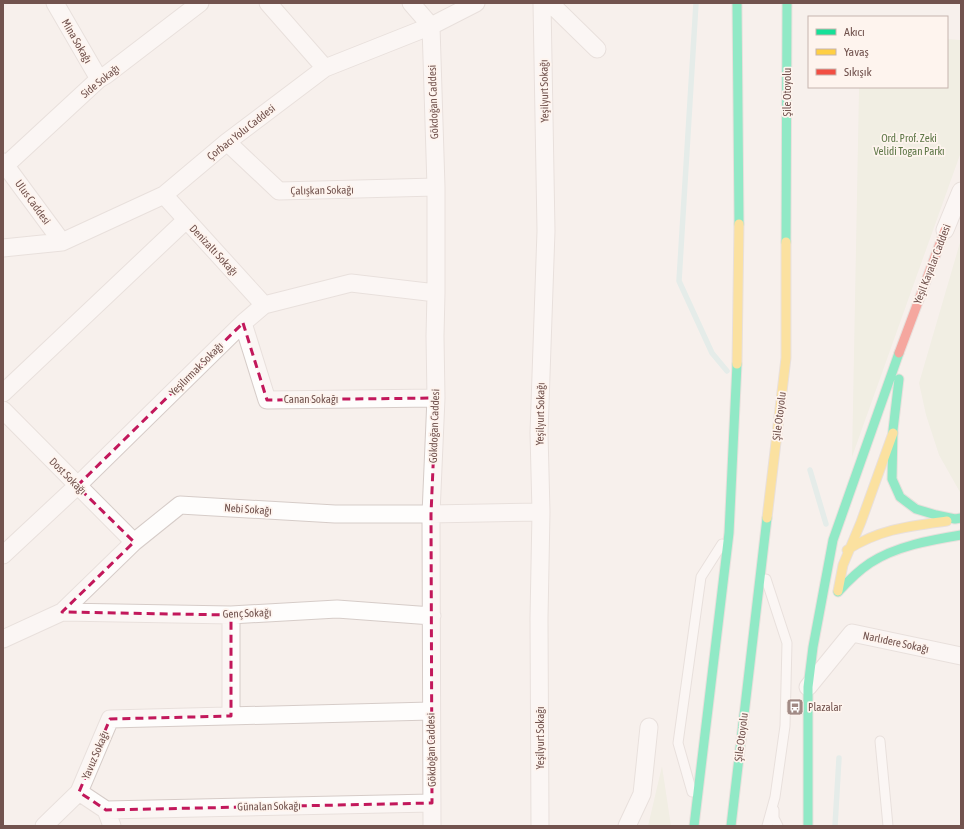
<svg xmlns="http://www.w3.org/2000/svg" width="964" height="829" font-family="'Asap Condensed',sans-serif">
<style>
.green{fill:#e8ebd8}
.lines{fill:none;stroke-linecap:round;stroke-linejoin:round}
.stream{stroke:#cee7e4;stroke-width:5.5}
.lane-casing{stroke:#d6ccc8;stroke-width:11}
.street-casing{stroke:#d6ccc8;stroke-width:19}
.fast-casing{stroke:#d6ccc8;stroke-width:11}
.slow-casing{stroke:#d6ccc8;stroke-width:11}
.jam-casing{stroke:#d6ccc8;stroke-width:11}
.lane{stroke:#fefdfc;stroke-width:9}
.street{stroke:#fefdfc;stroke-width:17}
.fast{stroke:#16e098;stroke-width:9}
.slow{stroke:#ffcf43;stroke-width:9}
.jam{stroke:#f24e42;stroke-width:9}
.marked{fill:none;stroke:#c2185b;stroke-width:3;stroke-dasharray:8 5;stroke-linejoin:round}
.labels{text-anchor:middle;stroke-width:3.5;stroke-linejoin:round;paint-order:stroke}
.street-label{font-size:11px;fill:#72534e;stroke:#fef4ee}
.park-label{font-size:11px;fill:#5e7747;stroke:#fef4ee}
.poi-label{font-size:11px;fill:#72534e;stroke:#fef4ee;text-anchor:start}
</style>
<rect width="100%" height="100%" fill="#f7f0ec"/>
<path class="green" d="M947,39l14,1v112l-109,305 7,-370h88z
M961,239v255l-22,-39 -13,-40 -7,-32z
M662,766l9,60h-23z"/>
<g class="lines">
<path class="stream" d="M696,3l-17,278 33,72 15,18
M810,470l16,54
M835,826l4,-68"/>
<g class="lane-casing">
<path id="lane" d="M766,579l21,64 -2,83 -10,71 -8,29
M880,741l8,85
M692,792l-14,-49 23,-166 21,-33
M774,810v8l4,8"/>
</g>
<g class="street-casing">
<path id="street" d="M55,3l44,76
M268,3l57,65
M411,3l20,23 5,161v106l-1,43 1,62 -5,116 1,312
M550,3l47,46
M227,142l52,49 157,-4
M3,162l59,80
M6,165l93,-86 7,-4 94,-72
M164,195l100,110
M945,230l16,-39
M3,248l59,-6 102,-47 63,-53 98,-74 106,-42 45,-23
M243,323l24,77 169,-2
M3,393l183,-173
M3,410l131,132
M3,555l74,-69 166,-163 21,-18 87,-22 85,10
M62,612l169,3 106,-6 95,7
M231,615v101
M3,639l59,-27 72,-70 46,-37 155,9h96l110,-2
M808,687l44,-54 109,23
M79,792l27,18 6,16
M106,810l326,-7
M44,826l35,-34 31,-73 321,-8
M540,826l-1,-208 2,-106 -2,-79 7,-202 -4,-228
M627,826l15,-32 7,-67"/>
</g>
<g class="fast-casing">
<path id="fast" d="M737,3l2,221
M786,242l1,-239
M899,379l-6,51 -1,49 8,18 16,12 20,6 19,4 6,-1
M838,592c10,-11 20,-21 32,-29 26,-17 61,-23 91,-28
M694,826l35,-293 8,-169
M731,826l36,-308
M808,826v-139l5,-40 20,-107 66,-187"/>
</g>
<g class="slow-casing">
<path id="slow" d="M737,364l2,-140
M767,518l19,-160v-116
M847,550c32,-21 63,-24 100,-29
M838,591l5,-26 18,-43 32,-89"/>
</g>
<g class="jam-casing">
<path id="jam" d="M899,353l46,-123"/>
</g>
<use href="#lane" class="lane"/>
<use href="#street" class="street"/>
<use href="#fast" class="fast"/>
<use href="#slow" class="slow"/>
<use href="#jam" class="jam"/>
</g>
<path d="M0 0H964V829H0ZM243,323l24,77 169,-2 -5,116 1,289 -326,7 -27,-18 31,-73 121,-3v-101l-169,-3 72,-70 -57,-56z" fill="#f7f0ec" fill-opacity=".55" fill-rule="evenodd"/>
<path class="marked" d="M243,323l24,77 169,-2 -5,116 1,289 -326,7 -27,-18 31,-73 121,-3v-101l-169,-3 72,-70 -57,-56z"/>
<defs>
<g id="bus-square" transform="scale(0.9)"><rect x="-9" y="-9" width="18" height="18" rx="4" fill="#a18a85" stroke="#fef4ee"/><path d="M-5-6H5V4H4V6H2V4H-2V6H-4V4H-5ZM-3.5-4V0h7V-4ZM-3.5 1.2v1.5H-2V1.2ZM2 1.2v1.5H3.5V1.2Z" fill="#fff"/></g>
</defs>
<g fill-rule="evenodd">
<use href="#bus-square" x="795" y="707"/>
</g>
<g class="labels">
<g class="street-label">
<text transform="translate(77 41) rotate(60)" y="4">Mina Sokağı</text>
<text transform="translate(100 81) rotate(-39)" y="4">Side Sokağı</text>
<text transform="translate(544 91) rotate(-91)" y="4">Yeşilyurt Sokağı</text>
<text transform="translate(787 92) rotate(-90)" y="4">Şile Otoyolu</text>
<text transform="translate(433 102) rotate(-92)" y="4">Gökdoğan Caddesi</text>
<text transform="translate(241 132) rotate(-38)" y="4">Çorbacı Yolu Caddesi</text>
<text transform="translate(322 190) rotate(-1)" y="4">Çalışkan Sokağı</text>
<text transform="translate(33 202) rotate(54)" y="4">Ulus Caddesi</text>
<text transform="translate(214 250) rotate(47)" y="4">Denizaltı Sokağı</text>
<text transform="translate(932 264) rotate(-69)" y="4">Yeşil Kayalar Caddesi</text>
<text transform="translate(196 369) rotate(-45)" y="4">Yeşilırmak Sokağı</text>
<text x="311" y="403">Canan Sokağı</text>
<text transform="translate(540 414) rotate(-89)" y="4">Yeşilyurt Sokağı</text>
<text transform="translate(779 416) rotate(-83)" y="4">Şile Otoyolu</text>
<text transform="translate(434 426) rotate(-88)" y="4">Gökdoğan Caddesi</text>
<text transform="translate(68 476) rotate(45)" y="4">Dost Sokağı</text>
<text transform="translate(248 509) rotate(4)" y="4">Nebi Sokağı</text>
<text transform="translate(247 613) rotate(-2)" y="4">Genç Sokağı</text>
<text transform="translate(896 642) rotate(12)" y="4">Narlıdere Sokağı</text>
<text transform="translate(741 737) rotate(-83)" y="4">Şile Otoyolu</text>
<text transform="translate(540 738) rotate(-90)" y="4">Yeşilyurt Sokağı</text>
<text transform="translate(431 750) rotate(-91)" y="4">Gökdoğan Caddesi</text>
<text transform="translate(95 755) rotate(-67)" y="4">Yavuz Sokağı</text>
<text transform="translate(269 806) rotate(-1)" y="4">Günalan Sokağı</text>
</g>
<g class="park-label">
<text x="909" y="142">Ord. Prof. Zeki<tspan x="909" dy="13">Velidi Togan Parkı</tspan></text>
</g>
<g class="poi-label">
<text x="808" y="711">Plazalar</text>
</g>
</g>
<rect width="964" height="829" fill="none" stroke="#72534e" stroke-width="8"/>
<rect x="808" y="16" width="140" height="72" fill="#fef4ee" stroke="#c6b4ae"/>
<rect x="816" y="29" width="20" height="6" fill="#16e098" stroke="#c6b4ae"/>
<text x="844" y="36" font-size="12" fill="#72534e">Akıcı</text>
<rect x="816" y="49" width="20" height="6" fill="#ffcf43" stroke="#c6b4ae"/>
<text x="844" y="56" font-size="12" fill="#72534e">Yavaş</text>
<rect x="816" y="69" width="20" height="6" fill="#f24e42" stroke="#c6b4ae"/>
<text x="844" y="76" font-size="12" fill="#72534e">Sıkışık</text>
</svg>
